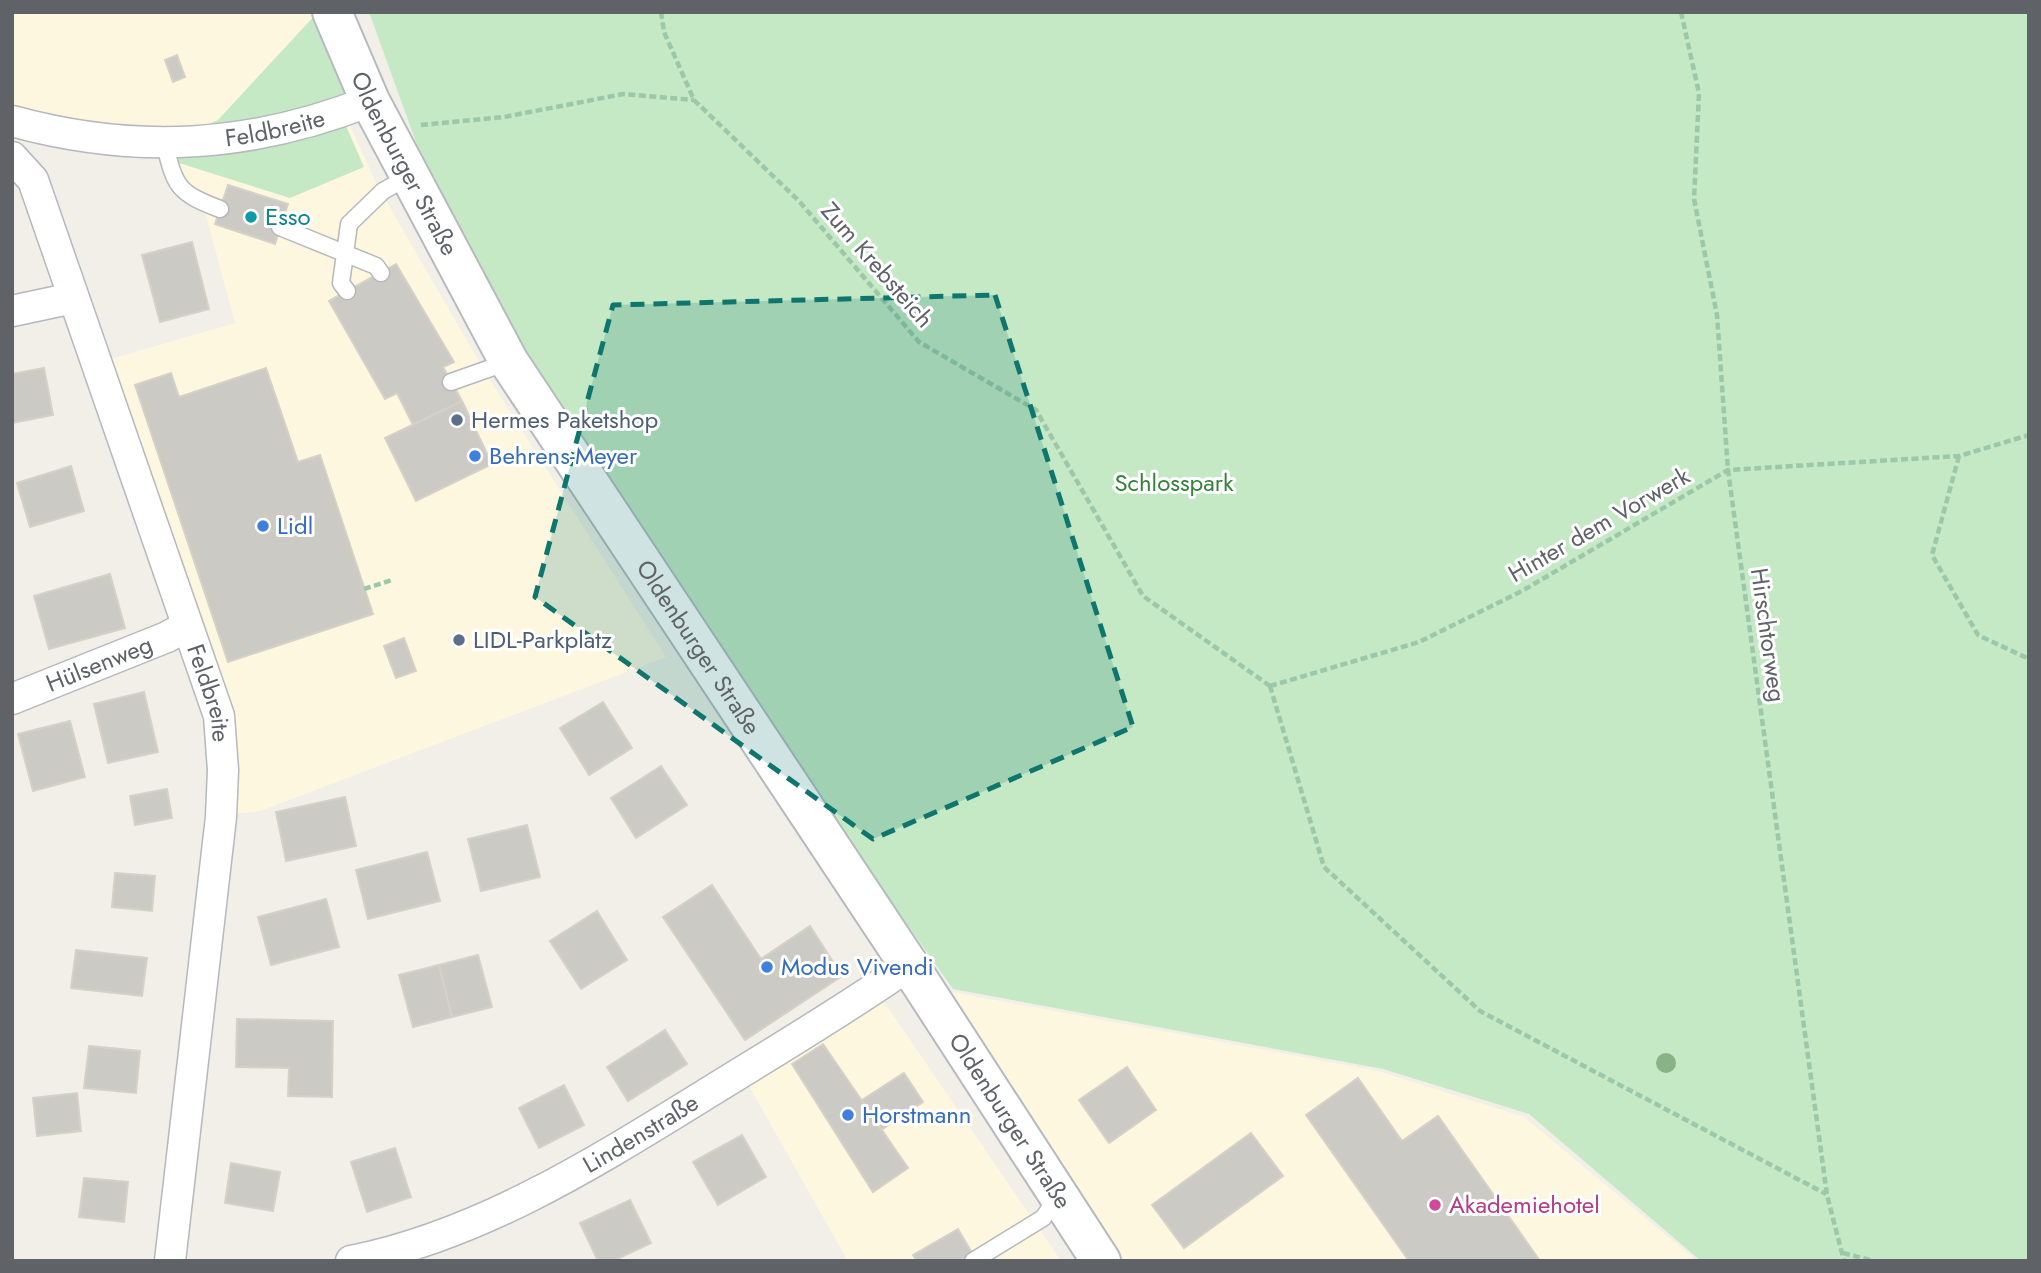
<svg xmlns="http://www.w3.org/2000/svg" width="2041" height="1273" font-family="Jost,sans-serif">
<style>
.commercial{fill:#fef7e0}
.green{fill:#c5e8c5}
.building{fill:#cccac5;stroke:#d6d1c6;stroke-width:2}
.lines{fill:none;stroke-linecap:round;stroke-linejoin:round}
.lane-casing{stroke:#b5b8bc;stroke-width:19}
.street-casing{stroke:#b5b8bc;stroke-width:33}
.secondary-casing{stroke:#b6babf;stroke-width:42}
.path{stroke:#9cc7a9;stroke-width:4.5;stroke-dasharray:7 3.5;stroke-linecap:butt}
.lane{stroke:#fff;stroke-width:16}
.street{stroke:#fff;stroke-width:30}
.secondary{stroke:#fff;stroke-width:38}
.tree{fill:#89b387}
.marked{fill:#0f766e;fill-opacity:0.2;stroke:#0f766e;stroke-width:5;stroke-dasharray:14 9;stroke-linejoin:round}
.culture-dot{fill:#0f9aa8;stroke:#fff;stroke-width:2.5}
.service-dot{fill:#5c6f8a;stroke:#fff;stroke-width:2.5}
.shop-dot{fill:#3f7fe0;stroke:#fff;stroke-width:2.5}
.hotel-dot{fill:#d1479c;stroke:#fff;stroke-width:2.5}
.labels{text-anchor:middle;stroke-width:6;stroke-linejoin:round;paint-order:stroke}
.street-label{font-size:24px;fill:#5f6368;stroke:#fff}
.culture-label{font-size:24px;fill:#0d838f;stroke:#fff;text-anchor:start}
.service-label{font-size:24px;fill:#4e5e75;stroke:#fff;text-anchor:start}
.shop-label{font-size:24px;fill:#366cbe;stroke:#fff;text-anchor:start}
.park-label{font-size:24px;fill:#348238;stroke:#fff}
.hotel-label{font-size:24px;fill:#b23c85;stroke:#fff;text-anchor:start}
</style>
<rect width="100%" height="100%" fill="#f1efe8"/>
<path class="commercial" d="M12,12h306l-100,108 -53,25 -153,-24z
M345,115l33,72 110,190 178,280 -406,154 -29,3 -8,-99 -122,-353 134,-39 -29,-108 -36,-31 -5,-28z
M874,987l187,274h-213l-103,-182z
M952,992l426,79 146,46 173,144h-573z"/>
<path class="green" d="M318,12l52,89 -205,44 53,-25z
M369,12h1660v1249h-328l-172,-147 -146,-45 -430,-80 -158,-223 -272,-411 -97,-185z
M343,119l21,48 -74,31 -111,-35 -3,-12z"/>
<path class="building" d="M177,55l8,22 -12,5 -8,-22z
M228,185l60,19 -13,40 -60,-20z
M192,242l17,67 -49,13 -18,-67z
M396,264l58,98 -11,5 19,34 -49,24 -16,-32 -12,6 -56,-98z
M44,368l9,47 -41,8v-49z
M266,368l32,94 22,-7 53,159 -145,48 -93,-277 36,-12 8,24z
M462,401l30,63 -76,37 -31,-63z
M71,466l13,45 -54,16 -13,-44z
M110,574l15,54 -76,21 -15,-53z
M404,638l12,33 -20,7 -12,-32z
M144,692l14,60 -50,11 -14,-59z
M603,702l29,46 -43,27 -29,-47z
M70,721l15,56 -52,14 -15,-57z
M661,766l26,39 -51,33 -25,-40z
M167,789l5,29 -37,7 -5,-29z
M345,797l11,49 -70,15 -10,-49z
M527,825l13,52 -59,14 -13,-52z
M427,852l13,49 -72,18 -12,-49z
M115,873l40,3 -3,35 -40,-4z
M712,885l49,74 49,-33 32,50 -97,64 -82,-123z
M326,899l13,48 -68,18 -13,-48z
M597,911l30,49 -46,29 -31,-48z
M76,950l71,8 -5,38 -71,-8z
M478,955l14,52 -40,10 -13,-52z
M439,965l13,52 -39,10 -14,-52z
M237,1019l96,2 -1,76 -44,-1 1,-28 -53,-1z
M665,1030l22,34 -59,37 -21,-34z
M823,1044l85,124 -35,24 -81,-128z
M89,1046l51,5 -4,42 -52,-5z
M1127,1067l29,43 -47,33 -30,-43z
M904,1073l19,29 -42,28 -19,-30z
M1358,1078l44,63 36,-25 102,145h-131l-103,-146z
M564,1085l20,40 -45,23 -20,-40z
M77,1093l4,38 -44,5 -4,-38z
M1251,1133l32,43 -99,72 -32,-43z
M742,1135l24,42 -48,28 -25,-43z
M395,1148l16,49 -44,15 -16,-50z
M231,1163l49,9 -7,39 -48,-8z
M84,1178l44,4 -4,40 -45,-5z
M630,1200l21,43 -38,18h-15l-18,-38z
M958,1229l14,24 -13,8h-42l-4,-6z"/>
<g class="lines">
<g class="lane-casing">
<path id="lane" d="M165,145c10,42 13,48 55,64
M280,227l96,39 5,7
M347,291l-6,-8 8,-59 34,-33 27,-15
M451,382l57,-20
M973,1261l70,-43 15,-21"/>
</g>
<g class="street-casing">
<g id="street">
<path id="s1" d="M12,121c124,34 239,27 358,-20"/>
<path id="s2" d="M12,157l21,23 186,536 4,54 -2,47 -51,444"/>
<path d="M12,311l61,-13"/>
<path id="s3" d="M12,699l155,-62 20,-11"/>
<path id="s4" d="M351,1261c131,-26 248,-101 360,-170 66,-41 134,-81 198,-126"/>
</g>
</g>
<g class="secondary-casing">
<g id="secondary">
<path id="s5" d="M332,12l38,89 139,261 400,603 192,296"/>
</g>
</g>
<path class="path" d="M661,12l3,20 30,68 105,101 120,141 117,68 107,186 127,90
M1681,12l18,81 -5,106 23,116 11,155 99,725 17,66
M421,125l83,-8 119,-23 71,6
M1959,456l-27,99 46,80 51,24
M364,589l28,-9
M1270,686l149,-44 103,-51 206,-121 231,-14 70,-21
M1270,686l54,181 156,144 346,183
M1843,1253l31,8"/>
<use href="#lane" class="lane"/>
<use href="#street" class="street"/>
<use href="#secondary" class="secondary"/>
</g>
<circle class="tree" cx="1666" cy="1063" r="10"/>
<path class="marked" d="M995,295l138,432 -260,112 -338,-242 78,-292z"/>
<circle class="culture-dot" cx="251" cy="217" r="7"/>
<g class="service-dot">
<circle cx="457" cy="420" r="7"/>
<circle cx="459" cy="640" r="7"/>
</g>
<g class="shop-dot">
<circle cx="475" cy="456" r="7"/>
<circle cx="263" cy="526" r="7"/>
<circle cx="767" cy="967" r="7"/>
<circle cx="848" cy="1115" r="7"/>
</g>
<circle class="hotel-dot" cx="1435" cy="1205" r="7"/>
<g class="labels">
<g class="street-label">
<text dy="8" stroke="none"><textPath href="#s1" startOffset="266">Feldbreite</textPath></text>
<text dy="8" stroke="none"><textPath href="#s5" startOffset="168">Oldenburger Straße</textPath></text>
<text transform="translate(877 265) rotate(49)" y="8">Zum Krebsteich</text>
<text transform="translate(1599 525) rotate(-30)" y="8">Hinter dem Vorwerk</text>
<text transform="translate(1768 635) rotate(82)" y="8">Hirschtorweg</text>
<text dy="8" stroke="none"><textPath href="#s5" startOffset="735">Oldenburger Straße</textPath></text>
<text dy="8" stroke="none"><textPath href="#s3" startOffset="94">Hülsenweg</textPath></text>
<text dy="8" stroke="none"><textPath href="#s2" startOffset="574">Feldbreite</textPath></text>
<text dy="8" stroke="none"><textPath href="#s5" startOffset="1302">Oldenburger Straße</textPath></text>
<text dy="8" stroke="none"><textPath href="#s4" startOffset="318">Lindenstraße</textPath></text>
</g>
<g class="culture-label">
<text x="265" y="225">Esso</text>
</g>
<g class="service-label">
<text x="471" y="428">Hermes Paketshop</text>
<text x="473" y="648">LIDL-Parkplatz</text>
</g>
<g class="shop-label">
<text x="489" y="464">Behrens-Meyer</text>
<text x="277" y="534">Lidl</text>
<text x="781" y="975">Modus Vivendi</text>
<text x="862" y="1123">Horstmann</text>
</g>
<g class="park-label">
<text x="1174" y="491">Schlosspark</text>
</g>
<g class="hotel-label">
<text x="1449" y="1213">Akademiehotel</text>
</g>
</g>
<rect width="2041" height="1273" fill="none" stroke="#5f6368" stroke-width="28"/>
</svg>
